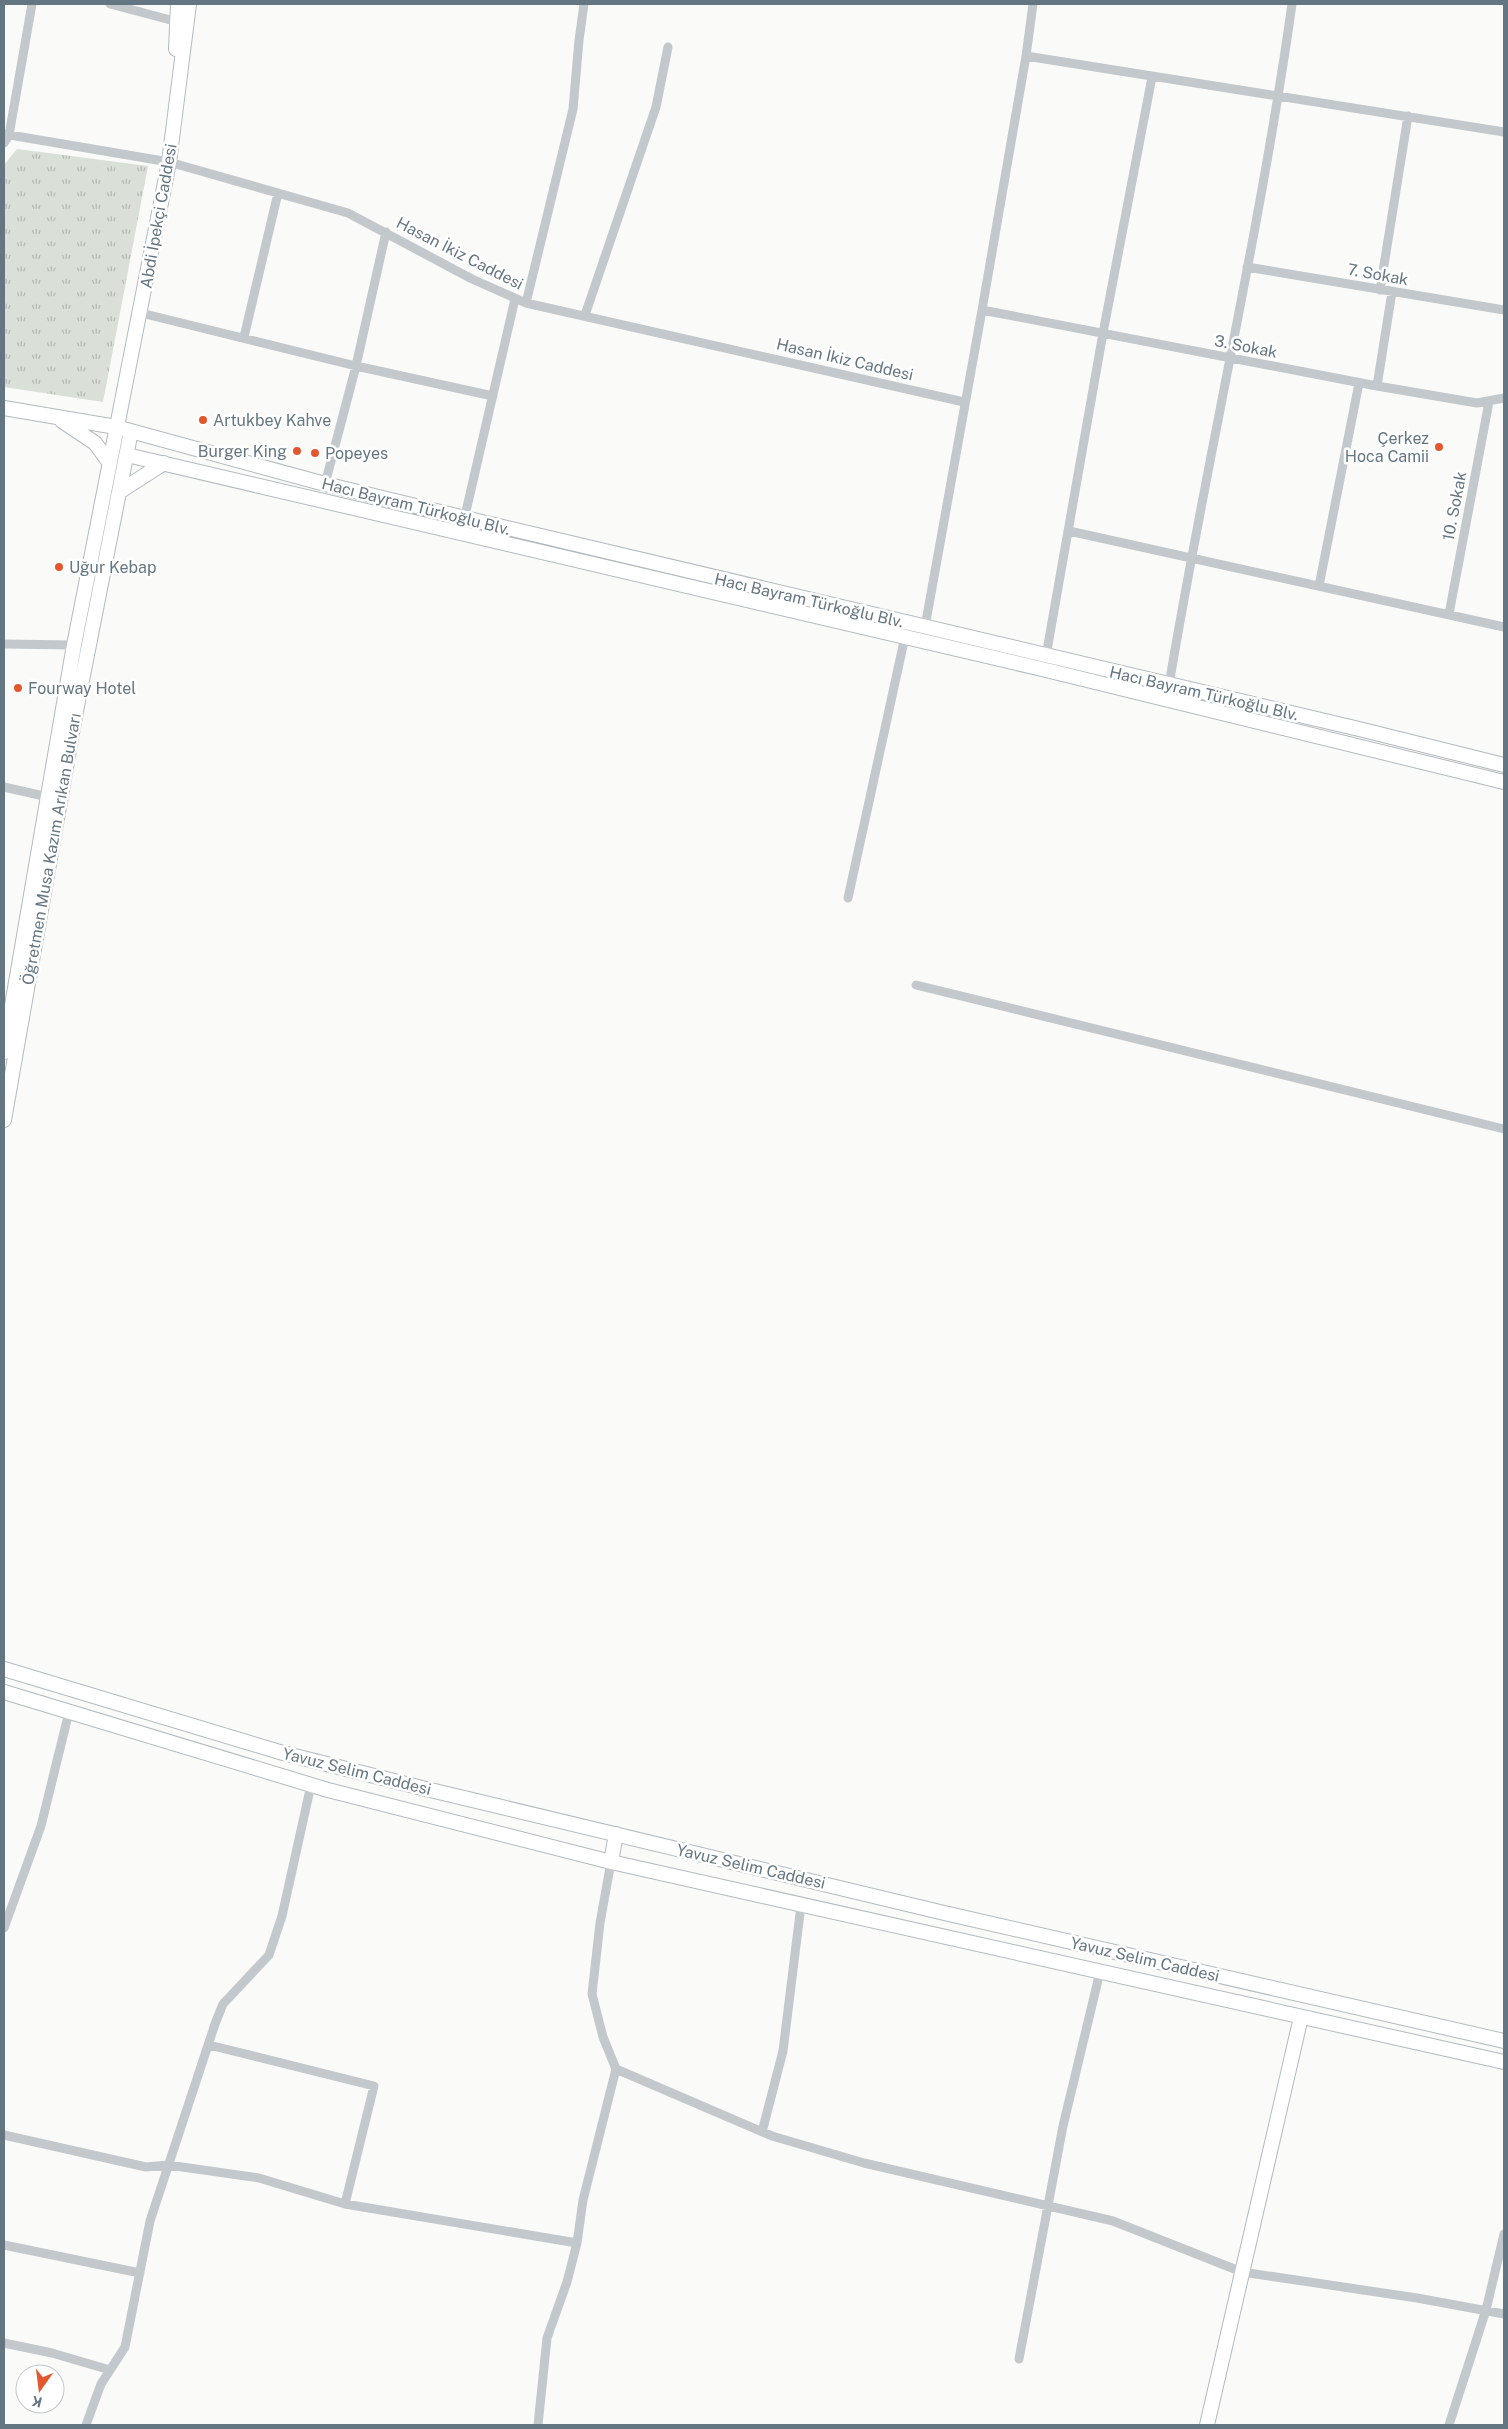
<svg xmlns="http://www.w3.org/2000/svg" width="1508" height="2429" font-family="'Public Sans',sans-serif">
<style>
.park{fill:url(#park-tufts)}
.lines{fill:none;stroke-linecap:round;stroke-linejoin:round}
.secondary-casing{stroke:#b3babf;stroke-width:16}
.street{stroke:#c3c8cc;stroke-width:9}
.secondary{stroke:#fff;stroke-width:14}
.poi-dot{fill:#e4572e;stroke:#fff;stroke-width:2}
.labels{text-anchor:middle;stroke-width:5;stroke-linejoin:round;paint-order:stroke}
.street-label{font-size:16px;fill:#657683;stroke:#fff}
.poi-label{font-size:16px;fill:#657683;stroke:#fff;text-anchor:start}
</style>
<defs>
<pattern id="park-tufts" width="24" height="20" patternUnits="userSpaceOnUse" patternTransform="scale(1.25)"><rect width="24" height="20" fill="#dadfd7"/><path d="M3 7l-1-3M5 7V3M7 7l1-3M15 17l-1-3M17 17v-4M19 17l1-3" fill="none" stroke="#b4b9b4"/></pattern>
</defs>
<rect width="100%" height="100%" fill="#fafaf8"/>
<path class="park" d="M17,149l131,17 -45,236 -99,-15v-222z"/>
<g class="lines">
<g class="secondary-casing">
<path id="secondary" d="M176,49l2,-45
M4,408l112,19 209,57 140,34 894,211 145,36
M62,421l33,22 14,19
M127,455l915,214 462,113
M119,492l45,-29
M4,1052l70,-407 95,-483 20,-158
M4,1120l71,-404 56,-285
M4,1669l279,84 139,35 518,124 564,129
M4,1692l324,98 283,72 893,200
M611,1862l5,-28
M1207,2425l94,-408"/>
</g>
<path class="street" d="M110,4l72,19
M1026,56l478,76
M4,134l165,28 179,51 124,66 54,24 438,99
M4,143l5,-8 23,-131
M1247,267l257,43
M1380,290l28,-174
M526,303l47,-194 6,-69 5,-36
M982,310l395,76 100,17 27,-5
M141,313l215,53 137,30
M585,315l71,-208 12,-60
M244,337l34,-144
M1377,386l15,-94
M325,484l31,-118 30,-134
M1069,531l435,96
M461,533l54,-234
M1319,586l40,-203
M1449,614l40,-212
M925,627l57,-317 44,-254 7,-52
M4,644l70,1
M1046,656l57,-323 49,-256
M1169,685c38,-228 91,-453 123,-681
M4,787l44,10
M848,898l60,-275
M916,985l588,144
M611,1862l-11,61 -8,71 11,43 13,32 156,67 92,27 249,58 129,51 175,26 87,16
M4,1928l37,-102 28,-114
M209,2045l165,41 -29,118
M762,2132l21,-81 18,-146
M4,2135l142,32 22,-2 91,13 86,26 232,39
M4,2245l136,28
M4,2343l48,10 58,17
M1019,2359l44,-233 37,-154
M86,2425l15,-41 24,-37 25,-126 65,-197 8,-20 46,-49 13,-39 29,-131
M538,2425l9,-87 20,-56 10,-39 6,-43 33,-131
M1449,2425l37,-115 18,-76"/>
<use href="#secondary" class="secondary"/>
</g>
<g class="poi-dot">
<circle cx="203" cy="420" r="5"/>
<circle cx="1439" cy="447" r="5"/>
<circle cx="297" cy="451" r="5"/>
<circle cx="315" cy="453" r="5"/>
<circle cx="59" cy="567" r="5"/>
<circle cx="18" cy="688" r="5"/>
</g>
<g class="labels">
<g class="street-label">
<text transform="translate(158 216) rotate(-80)" y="6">Abdi İpekçi Caddesi</text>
<text transform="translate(460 253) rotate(27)" y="6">Hasan İkiz Caddesi</text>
<text transform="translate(1378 274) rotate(10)" y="6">7. Sokak</text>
<text transform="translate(1246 346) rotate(11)" y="6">3. Sokak</text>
<text transform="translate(845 359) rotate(13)" y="6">Hasan İkiz Caddesi</text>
<text transform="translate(416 506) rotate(14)" y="6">Hacı Bayram Türkoğlu Blv.</text>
<text transform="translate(1454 506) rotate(-79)" y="6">10. Sokak</text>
<text transform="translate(809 600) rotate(13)" y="6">Hacı Bayram Türkoğlu Blv.</text>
<text transform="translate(1204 693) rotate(13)" y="6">Hacı Bayram Türkoğlu Blv.</text>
<text transform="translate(51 849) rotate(-80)" y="6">Öğretmen Musa Kazım Arıkan Bulvarı</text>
<text transform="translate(357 1771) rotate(14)" y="6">Yavuz Selim Caddesi</text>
<text transform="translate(751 1866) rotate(13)" y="6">Yavuz Selim Caddesi</text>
<text transform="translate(1145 1959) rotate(13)" y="6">Yavuz Selim Caddesi</text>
</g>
<g class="poi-label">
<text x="213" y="426">Artukbey Kahve</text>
<text x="1429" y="444" text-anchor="end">Çerkez<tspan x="1429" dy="18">Hoca Camii</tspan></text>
<text x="287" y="457" text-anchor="end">Burger King</text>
<text x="325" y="459">Popeyes</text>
<text x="69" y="573">Uğur Kebap</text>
<text x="28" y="694">Fourway Hotel</text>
</g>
</g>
<rect width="1508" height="2429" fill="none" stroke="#657683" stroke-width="10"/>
<g transform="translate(40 2389) rotate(194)"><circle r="24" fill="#ffffff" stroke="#c1c8cd"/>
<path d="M0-4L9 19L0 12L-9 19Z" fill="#e4572e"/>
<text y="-8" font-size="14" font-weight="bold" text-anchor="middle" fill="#657683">K</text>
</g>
</svg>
